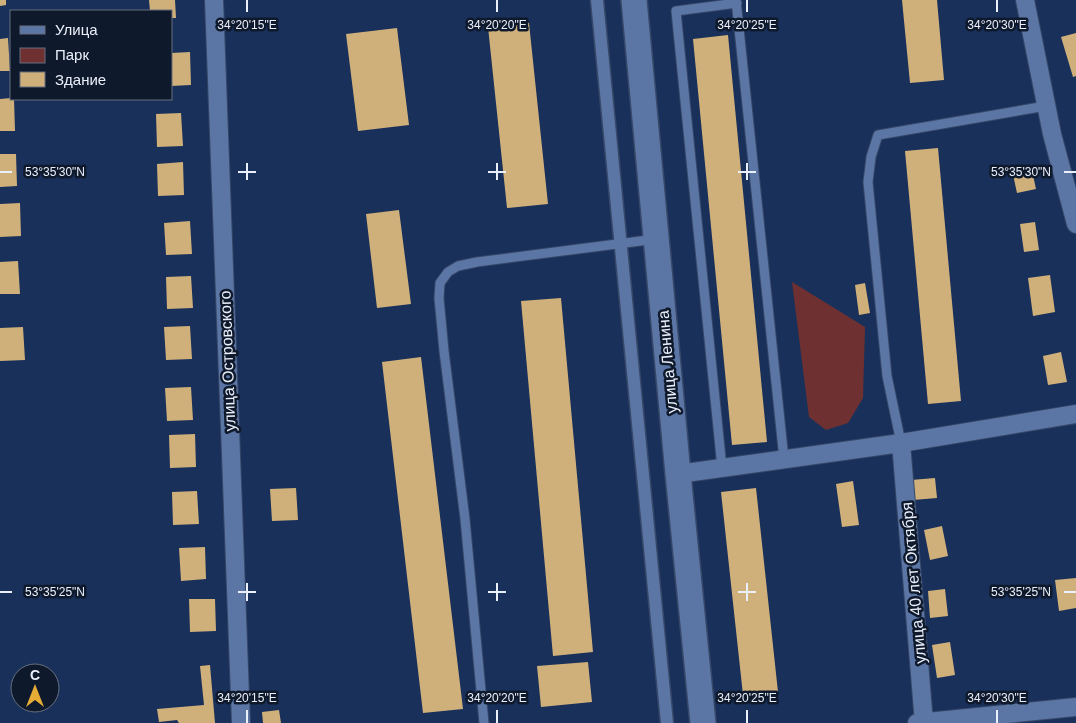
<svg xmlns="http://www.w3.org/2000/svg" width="1076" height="723" font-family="Helvetica,sans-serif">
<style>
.green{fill:#6f3031}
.building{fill:#d0b07a}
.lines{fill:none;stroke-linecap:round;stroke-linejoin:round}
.service-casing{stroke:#364768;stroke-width:11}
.pedestrian-casing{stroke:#364768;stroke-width:15}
.minor-casing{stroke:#364768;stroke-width:20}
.secondary-casing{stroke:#364768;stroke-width:28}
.service{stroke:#5b76a5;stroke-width:9}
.pedestrian{stroke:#5b76a5;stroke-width:12}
.minor{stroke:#5b76a5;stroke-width:18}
.secondary{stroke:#5b76a5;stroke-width:25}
.ticks{fill:none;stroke:#eaf0fb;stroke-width:2}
.labels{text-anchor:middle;stroke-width:5;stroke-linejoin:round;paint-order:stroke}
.street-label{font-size:16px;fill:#eaf0fb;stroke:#0f192c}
.ticks-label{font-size:12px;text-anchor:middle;fill:#eaf0fb;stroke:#0f192c;stroke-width:5;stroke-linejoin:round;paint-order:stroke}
</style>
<rect width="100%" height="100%" fill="#19305a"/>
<path class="green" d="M792,282l73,45 -2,71 -15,25 -22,7 -17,-13z"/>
<path class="building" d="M0,0h6v5l-6,1z
M149,0h26l1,18h-5v-7h-21z
M902,0h35l7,80 -34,3z
M529,23l19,181 -41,4 -19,-181z
M397,28l12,97 -51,6 -12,-97z
M1076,33v43l-3,1 -12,-40z
M728,35l39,407 -35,3 -39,-406z
M8,38l2,33h-10v-32z
M190,52l1,33 -20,1v-33z
M11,98l3,1 1,32h-15v-32z
M181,113l2,33 -26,1 -1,-33z
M938,148l23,253 -33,3 -23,-253z
M0,154h16l1,32 -17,1z
M183,162l1,33 -26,1 -1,-32z
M1031,166l5,23 -19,4 -5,-23z
M20,203l1,33 -21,1v-33z
M399,210l12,94 -34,4 -11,-94z
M190,221l2,33 -26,1 -2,-32z
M1035,222l4,28 -15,2 -4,-28z
M18,261l2,33h-20v-32z
M1050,275l5,37 -22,4 -5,-38z
M191,276l2,32 -26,1 -1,-32z
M865,283l5,30 -11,2 -4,-30z
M561,298l32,354 -40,4 -32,-355z
M190,326l2,33 -26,1 -2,-33z
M23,327l2,33 -25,1v-33z
M1061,352l6,30 -19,3 -5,-29z
M421,357l42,352 -40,4 -41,-351z
M191,387l2,33 -26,1 -2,-33z
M195,434l1,33 -26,1 -1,-33z
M935,478l2,20 -24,2 -2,-20z
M853,481l6,44 -17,2 -6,-43z
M296,488l2,32 -26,1 -2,-32z
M756,488l22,204 -35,3 -22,-203z
M197,491l2,33 -26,1 -1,-33z
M942,526l6,30 -18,4 -6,-30z
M205,547l1,32 -25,2 -2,-33z
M1076,578v30l-17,3 -4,-31z
M945,589l3,27 -18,2 -2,-27z
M189,599h26l1,32 -26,1z
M950,642l5,33 -18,3 -5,-33z
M588,662l4,40 -51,5 -4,-41z
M210,665l5,58h-36l-2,-3 -18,2 -2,-13 47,-4 -4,-39z
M279,710l2,13h-18l-1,-11z"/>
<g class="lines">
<g class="service-casing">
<path id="service" d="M736,0l48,459
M901,443l-14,-67 -19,-194 3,-25 7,-22 168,-29
M722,468l-46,-457 61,-8
M484,723l-19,-204 -21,-168 -5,-53 1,-15 8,-11 10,-6 19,-4 179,-23"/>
</g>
<g class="pedestrian-casing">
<path id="pedestrian" d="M597,0l70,723"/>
</g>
<g class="minor-casing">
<path id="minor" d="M214,0l27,723
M1025,0l27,134 24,90
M901,443l23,280
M678,474l223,-31 175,-29
M917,723l159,-16"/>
</g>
<g class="secondary-casing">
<path id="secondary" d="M634,0l44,474 25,249"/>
</g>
<use href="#service" class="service"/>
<use href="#pedestrian" class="pedestrian"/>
<use href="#minor" class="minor"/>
<use href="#secondary" class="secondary"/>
</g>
<path class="ticks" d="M247,0v12M497,0v12M747,0v12M997,0v12M247,163v17M497,163v17M747,163v17M0,172h12M238,172h18M488,172h18M738,172h18M1064,172h12M247,583v18M497,583v18M747,583v18M0,592h12M238,592h18M488,592h18M738,592h18M1064,592h12M247,710v13M497,710v13M747,710v13M997,710v13"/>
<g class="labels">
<g class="street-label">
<text transform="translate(227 361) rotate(-92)" y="6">улица Островского</text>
<text transform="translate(667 362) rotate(-95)" y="6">улица Ленина</text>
<text transform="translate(913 583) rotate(-95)" y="6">улица 40 лет Октября</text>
</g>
</g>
<g class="ticks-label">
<text x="247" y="29">34°20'15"E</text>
<text x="497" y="29">34°20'20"E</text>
<text x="747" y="29">34°20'25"E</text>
<text x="997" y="29">34°20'30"E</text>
<text x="55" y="176">53°35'30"N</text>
<text x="1021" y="176">53°35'30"N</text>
<text x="55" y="596">53°35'25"N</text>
<text x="1021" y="596">53°35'25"N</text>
<text x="247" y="702">34°20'15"E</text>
<text x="497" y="702">34°20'20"E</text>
<text x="747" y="702">34°20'25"E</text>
<text x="997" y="702">34°20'30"E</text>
</g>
<rect x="10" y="10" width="162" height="90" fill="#0f192c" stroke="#676f7f"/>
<rect x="20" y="26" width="25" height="8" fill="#5b76a5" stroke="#676f7f"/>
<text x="55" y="35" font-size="15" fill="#eaf0fb">Улица</text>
<rect x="20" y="48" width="25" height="15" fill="#6f3031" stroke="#676f7f"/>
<text x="55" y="60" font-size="15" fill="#eaf0fb">Парк</text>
<rect x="20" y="72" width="25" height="15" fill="#d0b07a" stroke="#676f7f"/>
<text x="55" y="85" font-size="15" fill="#eaf0fb">Здание</text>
<g transform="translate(35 688)"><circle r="24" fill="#0f192c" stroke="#676f7f"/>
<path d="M0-4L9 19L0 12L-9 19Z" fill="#e6ac36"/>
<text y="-8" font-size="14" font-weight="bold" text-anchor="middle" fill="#eaf0fb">С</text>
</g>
</svg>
